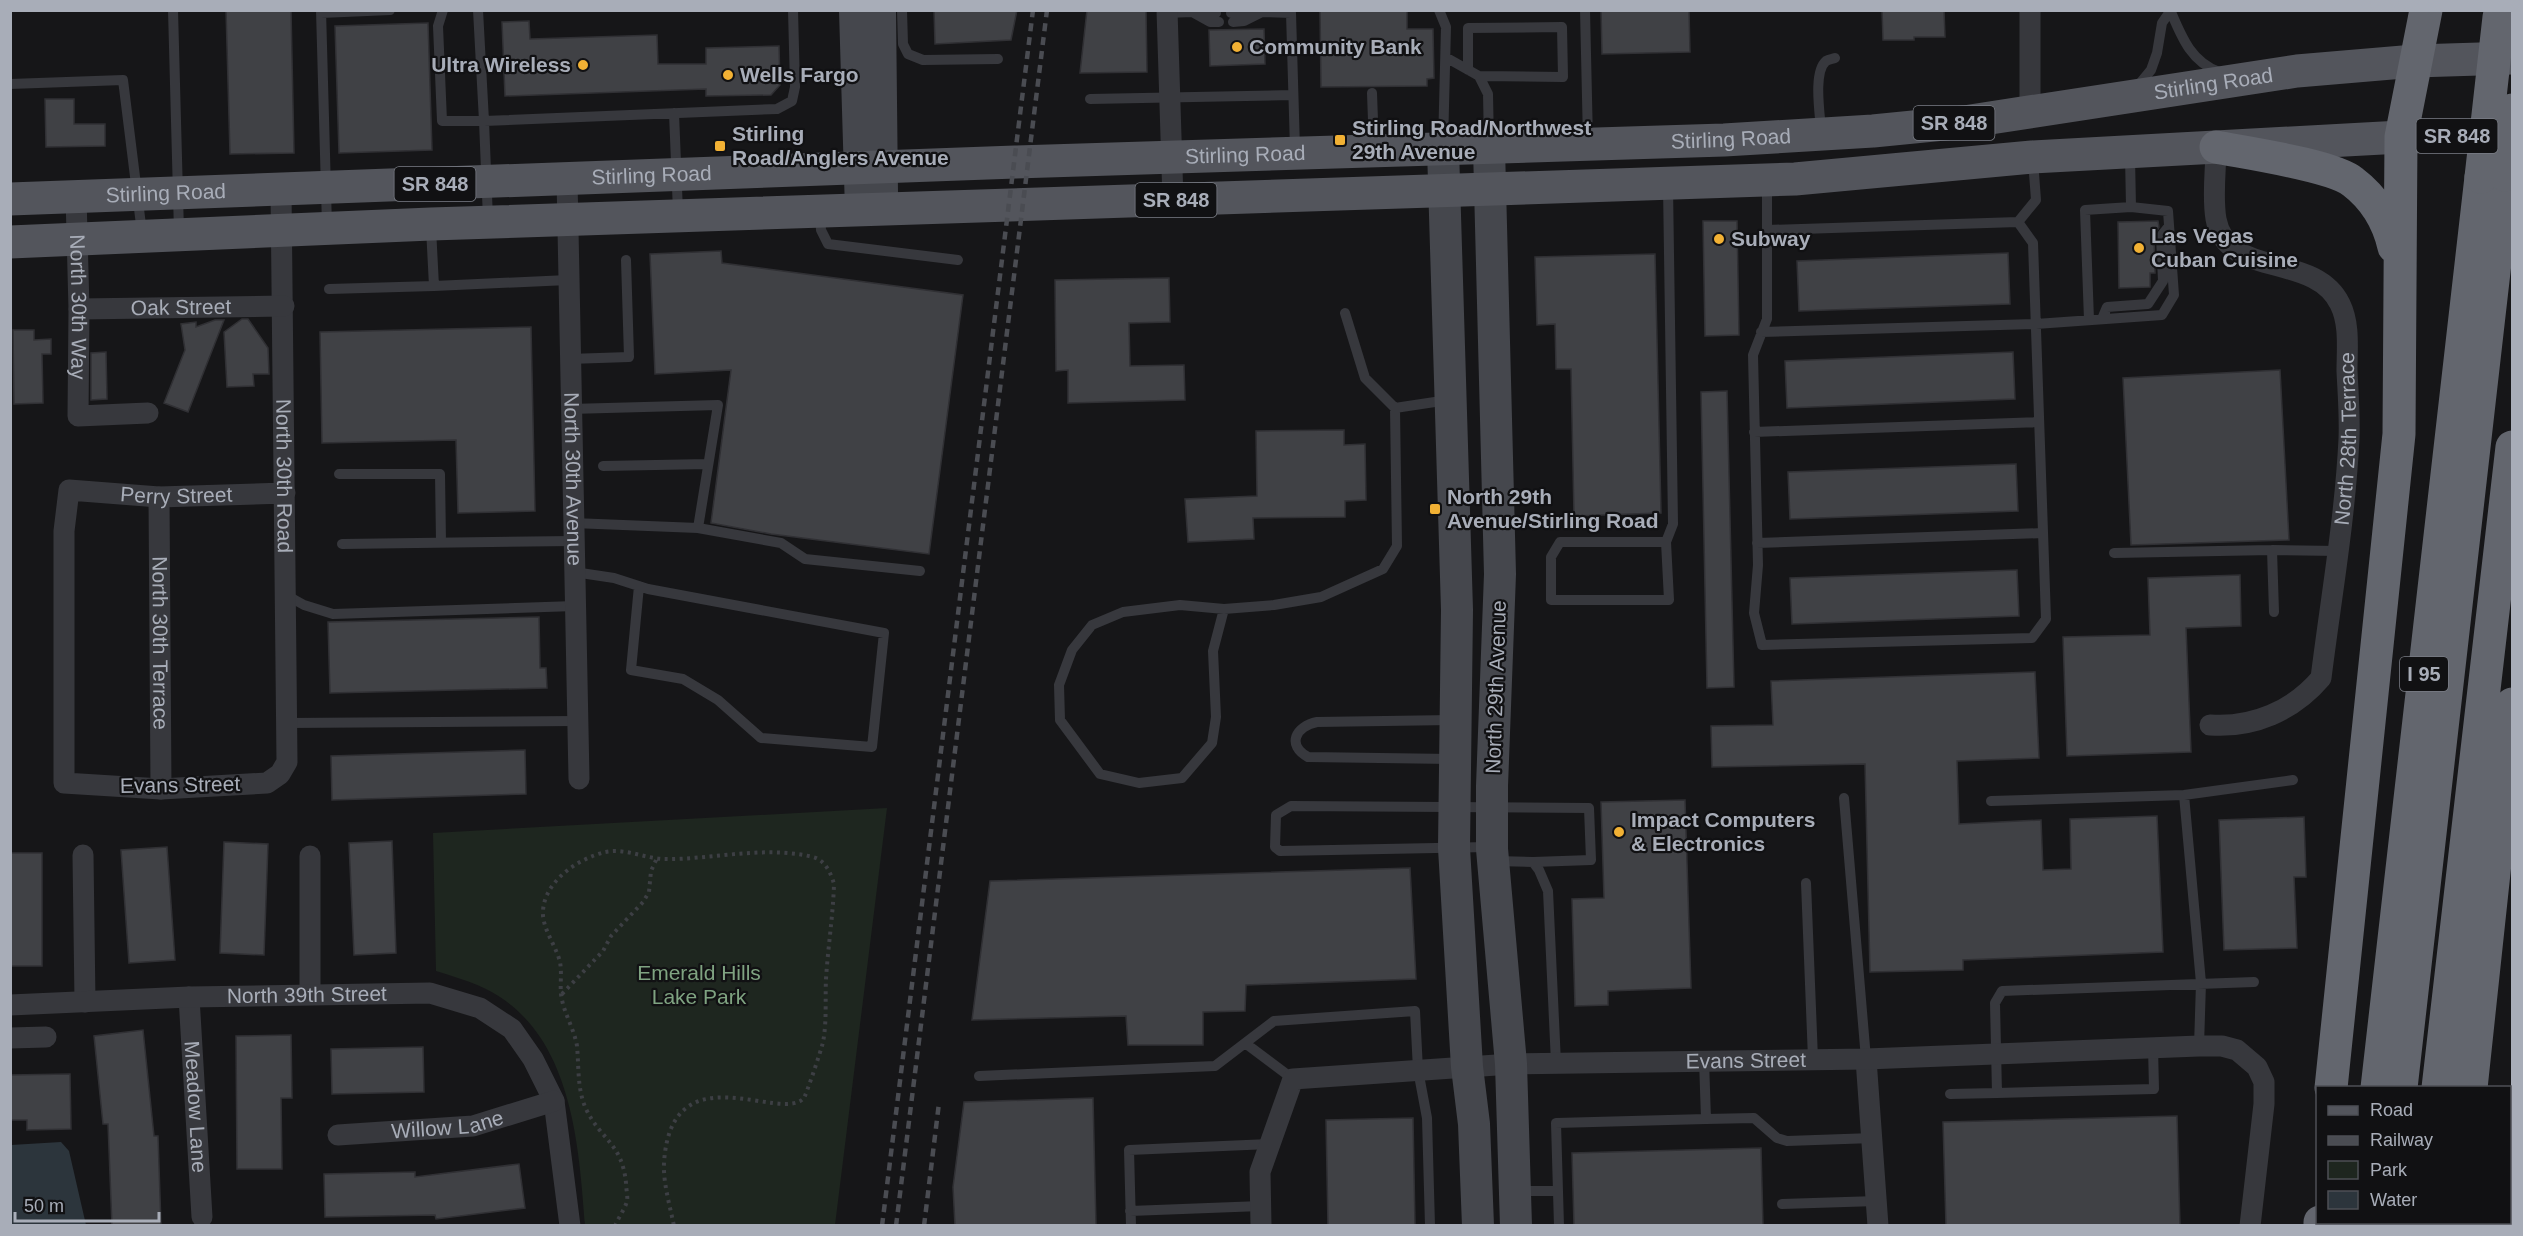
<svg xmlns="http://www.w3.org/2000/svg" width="2523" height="1236" font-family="Helvetica,sans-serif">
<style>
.green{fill:#1e261f}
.water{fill:#2c353c}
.building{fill:#404145;stroke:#303034;stroke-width:1.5}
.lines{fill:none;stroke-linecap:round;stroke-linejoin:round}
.path{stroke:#3d3f44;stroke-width:4;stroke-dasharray:3 4.5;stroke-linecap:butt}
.lane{stroke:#37383d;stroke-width:10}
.street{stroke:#37383d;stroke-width:21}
.secondary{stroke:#45474d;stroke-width:32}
.primary{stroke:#53555c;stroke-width:33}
.highway{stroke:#63666e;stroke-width:33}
.rail{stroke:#4a4c52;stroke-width:4.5;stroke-dasharray:8 6;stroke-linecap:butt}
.highway-bridge{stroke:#63666e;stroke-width:33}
.poi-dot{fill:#f2b134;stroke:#111113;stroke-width:2}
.labels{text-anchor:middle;stroke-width:4.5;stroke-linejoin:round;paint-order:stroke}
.shield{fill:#111113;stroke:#7b7e86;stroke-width:1.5}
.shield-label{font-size:20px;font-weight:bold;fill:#a8adb8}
.poi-label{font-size:21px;font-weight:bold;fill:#a8adb8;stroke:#111113;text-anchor:start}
.street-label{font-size:21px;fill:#a8adb8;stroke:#111113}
.park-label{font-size:21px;fill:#7fa381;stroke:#111113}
</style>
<rect width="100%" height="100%" fill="#161618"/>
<path class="green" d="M887,808l-52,417h-250c-6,-77 -12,-180 -85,-228 -19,-13 -42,-19 -64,-26l-3,-138z"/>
<path class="water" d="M61,1142l8,9 17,74h-75v-80z"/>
<path class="building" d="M226,10h65l3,143 -64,1z
M934,10h83l-6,30 -76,4z
M1087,10h59l1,62 -67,1z
M1320,10h87v19h26l1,49 -7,1v7l-106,1z
M1601,10h88l1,42 -88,2z
M1882,10h62l1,27h-31v3h-31z
M529,21l1,18 127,-4 1,29h48v-16l73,-2 1,39 -9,10 -65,1v-7l-201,7 -3,-74z
M428,23l4,127 -93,3 -4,-127z
M1264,29l1,35 -55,2 -1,-36z
M45,99h29v25h31v22l-59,1z
M1703,221h34l2,114 -34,1z
M2158,221l1,6 -5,9 1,37h-5v14l-31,1 -1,-66z
M721,251l1,12 241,32 -34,259 -158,-20 -60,-11 20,-153 -76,4 -5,-120z
M2008,253l2,51 -211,7 -2,-50z
M1655,254l6,259 -87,3 -3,-147h-15l-1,-45 -18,1 -2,-68z
M1169,278l1,44 -41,1 1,43 54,-1 1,35 -117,3v-33l-12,1 -1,-91z
M242,319h6l20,29 1,26h-16l1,12 -27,1 -3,-55z
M215,320h9l-36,92 -24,-9 21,-53 -4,-26 15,-2v5z
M531,327l4,184 -77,2 -2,-73 -134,3 -2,-111z
M13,330h21v10l17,-1v15h-9l1,49 -29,1z
M106,352l1,47 -16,1v-47z
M2013,352l2,47 -228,9 -2,-47z
M2280,370l9,170 -158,5 -8,-167z
M1727,391l7,296 -27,1 -6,-296z
M1344,430v15l21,-1 1,56 -21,1v16l-92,1 1,21 -66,3 -3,-43 72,-3 -1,-65z
M2016,464l2,47 -228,8 -2,-47z
M2017,570l2,46 -227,8 -2,-46z
M2240,575l1,51 -55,2 5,124 -124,4 -4,-119 87,-2 -2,-57z
M539,617l1,51h6l1,20 -217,5 -2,-71z
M2035,672l4,86 -82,3 2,63 82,-4 2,50 28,-1 -1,-50 87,-3 6,136 -200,8v10l-93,2 -5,-208 -153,3 -1,-41 62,-1 -2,-44z
M525,750l1,44 -194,6 -1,-44z
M1685,800l6,188 -83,3v14l-33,1 -3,-107 32,-1 -3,-96z
M2304,817l2,60h-12l3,71 -73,2 -5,-130z
M392,841l4,112 -42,2 -5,-112z
M224,842l44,2 -4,111 -44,-2z
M167,847l8,113 -46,3 -8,-113z
M10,853h32v113h-32z
M1410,868l6,111 -170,6 -1,26 -42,1v33h-75l-2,-29 -154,4 18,-139z
M143,1030l11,106h4l3,90h-49l-4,-102h-5l-9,-88z
M291,1035l1,63h-11l1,71h-45l-1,-133z
M423,1047l1,45 -92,2 -1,-45z
M70,1074l1,55 -44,1v-10h-17v-45z
M1093,1098l3,128h-141l-2,-39 11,-85z
M2177,1116l3,110h-234l-3,-104z
M1413,1118l2,108h-87l-2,-106z
M1761,1148l2,78h-189l-2,-73z
M519,1164l6,44 -89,11 -1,-4 -110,2 -1,-43 91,-2v5z"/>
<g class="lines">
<path class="path" d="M562,994l41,-43 8,-15 32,-34 6,-10 2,-21 6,-13
M615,1226c3,-8 10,-17 12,-25 1,-5 -1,-12 -1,-18 -4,-40 -25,-43 -40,-74 -9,-20 -7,-42 -9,-63 -3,-18 -14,-34 -16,-52 -1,-10 1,-21 -1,-32 -4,-16 -15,-29 -17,-46 -2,-33 34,-57 62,-64 20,-4 39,6 58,7 48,1 101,-14 150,-2 12,3 18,16 21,27 -1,32 -6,63 -8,95 -1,20 1,43 -3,63 -1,6 -17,53 -19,56 -23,26 -133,-49 -140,65 -1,20 6,43 10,63"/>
<path class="lane" d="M173,10l6,222
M321,10l6,216
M443,10l-5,16 4,95h42l4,98
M478,10l6,111 293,-12 15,-8 3,-14 -2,-77
M902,10l1,34 5,10 15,6 75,-1
M1439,10l7,17 -3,119
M1585,10l3,131
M2171,12c11,26 20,49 48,60
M321,13l69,-3
M1167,13l25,-1 18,10h9
M1196,13h20
M1231,13h27
M1233,22l11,-1 18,-9 29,1 4,136
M1447,58l32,18 9,18 1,50
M1468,70v-42l94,-1 1,50 -84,-1
M10,84l113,-4 19,153
M2137,87l14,-17 6,-17 5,-30 9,-13
M1372,93l2,55
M1090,99l203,-4
M674,113l4,99
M1821,130c-1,-16 -8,-58 5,-69 3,-2 6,-2 9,-3
M2130,156l1,51
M1767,183v136l-14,36 5,210 -4,48 8,32 270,-7 14,-19 -13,-376 -15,-21 -251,8
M820,215l1,15 7,14 130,16
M2018,222l18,-22 -3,-40
M431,228l3,58 134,-6
M329,289l105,-3
M1345,313l20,65 30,30
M2102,319l5,-12 41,-3 15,-23 -2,-45 8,-10
M1761,332l275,-8 126,-9 12,-20 -6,-84 -37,-4 -46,3 4,110
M569,359l60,-2 -3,-97
M570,409l148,-4 -20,123 -125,-5
M1754,432l285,-10
M603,466l105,-2
M339,474h101l1,68
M698,528l83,15 24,16 115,12
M1666,542l3,58h-118v-43l9,-15h106l7,-18 -5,-338
M1757,543l286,-10
M342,544l231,-3
M2114,553l158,-3
M574,572l40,6 34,11 236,44 -12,114 -111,-9 -43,-38 -35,-21 -52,-9 8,-84
M286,595l18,10 29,9 242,-8
M1224,609l-11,42 3,66 -4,26 -30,35 -43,5 -39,-9 -40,-54 -1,-35 13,-35 20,-25 31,-13 57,-7 44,4 50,-4 47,-8 62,-28 14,-23 -2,-138 53,-8
M2274,612l-2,-62 66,1
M287,723l290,-2
M1452,759l-144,-2c-22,-12 -12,-31 9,-35l135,-2
M2184,795l17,188 -2,63
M1844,798l22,261
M1991,801l193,-6 109,-15
M1488,847l-208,4 -5,-4 1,-32 15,-9 298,2 2,52 -58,2
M1495,861l38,1 6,8 9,21 8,172
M1806,883l7,176
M1245,1043l48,36
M2153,1047l1,42 -157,4 -2,-90 7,-12 252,-9
M979,1076l236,-10 59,-45 141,-10 3,59 9,48 3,108
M1950,1094l47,-1
M1706,1119l48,-1 23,20 10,3 86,-3
M1517,1191h41
M1782,1204l95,-3
M1130,1211l131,-5
M1131,1226l-2,-76 141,-6
M1559,1226l-3,-103 150,-4 -2,-59"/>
<g class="street">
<path d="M1167,10l6,190"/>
<path d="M2030,10v101"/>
<path id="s1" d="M567,179l12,600"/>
<path id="s2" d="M281,190l6,572 -7,12 -13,9 -106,6 -97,-6v-252l5,-41 90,7 126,-4"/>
<path id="s3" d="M76,196l3,113 -1,107 70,-3"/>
<path id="s4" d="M79,309l205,-3"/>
<path id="s5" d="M159,497l2,292"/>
<path id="s6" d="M2210,725c43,3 83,-14 111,-47 10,-80 24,-159 28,-239 1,-23 -1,-46 -2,-68 0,-22 3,-47 -7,-67 -26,-53 -113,-24 -124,-85 -4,-23 0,-49 0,-72"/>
<path d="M83,855l2,147"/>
<path d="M310,856v138"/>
<path id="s7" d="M189,997l13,220"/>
<path id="s8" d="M10,1005l179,-8 241,-4 50,15 32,21 21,30 21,42 16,125"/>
<path d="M10,1038l36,-1"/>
<path d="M1866,1059l12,167"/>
<path id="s9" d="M338,1135l135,-9 81,-25"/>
<path id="s10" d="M1261,1226l-1,-54 33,-93 218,-15 355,-5 333,-13h23l15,4 20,17 7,15v22l-14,122"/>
</g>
<path class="secondary" d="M855,10l6,200
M880,10l2,183
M1489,148l11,426 -8,212v63l19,215 5,162
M1443,149l14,461 -3,238 13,219 7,57 4,102"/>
<g class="primary">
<path id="s11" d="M10,199l1005,-37 709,-22 149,-9 91,-9 333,-51 118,-10 97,-3"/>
<path d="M10,242l421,-18 1364,-45 237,-22 369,-20 111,-2"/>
</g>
<path class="highway" d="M2216,147c30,6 116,18 137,35 21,16 35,39 41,65
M2331,1088l68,-654 2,-297 25,-127
M2377,1088l104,-911
M2401,1088l104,-913
M2438,1088l74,-641
M2471,1088l41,-384
M2320,1226v-4
M2360,1226l1,-4
M2385,1226l1,-4
M2422,1226l1,-4
M2454,1226l1,-4"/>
<path class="rail" d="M882,1226l151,-1216
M896,1226l151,-1216
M924,1226l15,-123"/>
<path class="highway-bridge" d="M2505,175l7,-65
M2481,177l18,-160"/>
</g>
<g class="poi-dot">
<circle cx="1237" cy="47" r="6"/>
<circle cx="583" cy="65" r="6"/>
<circle cx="728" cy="75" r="6"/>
<rect x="1334" y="134" width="12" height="12" rx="3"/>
<rect x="714" y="140" width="12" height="12" rx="3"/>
<circle cx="1719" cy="239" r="6"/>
<circle cx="2139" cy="248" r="6"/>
<rect x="1429" y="503" width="12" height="12" rx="3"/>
<circle cx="1619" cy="832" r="6"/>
</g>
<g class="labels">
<g class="shield">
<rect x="1913.5" y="106" width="81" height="34" rx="4.5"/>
<rect x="2416.5" y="119" width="81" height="34" rx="4.5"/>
<rect x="394.5" y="167" width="81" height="34" rx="4.5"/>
<rect x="1135.5" y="183" width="81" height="34" rx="4.5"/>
<rect x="2400" y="657" width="48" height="34" rx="4.5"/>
</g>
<g class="shield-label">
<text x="1954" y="130">SR 848</text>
<text x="2457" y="143">SR 848</text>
<text x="435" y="191">SR 848</text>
<text x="1176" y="207">SR 848</text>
<text x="2424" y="681">I 95</text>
</g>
<g class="poi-label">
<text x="1249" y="54">Community Bank</text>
<text x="571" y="72" text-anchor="end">Ultra Wireless</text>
<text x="740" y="82">Wells Fargo</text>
<text x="1352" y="135">Stirling Road/Northwest<tspan x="1352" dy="24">29th Avenue</tspan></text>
<text x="732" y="141">Stirling<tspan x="732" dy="24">Road/Anglers Avenue</tspan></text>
<text x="2151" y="243">Las Vegas<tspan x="2151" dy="24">Cuban Cuisine</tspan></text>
<text x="1731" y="246">Subway</text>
<text x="1447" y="504">North 29th<tspan x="1447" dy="24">Avenue/Stirling Road</tspan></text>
<text x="1631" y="827">Impact Computers<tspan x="1631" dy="24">&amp; Electronics</tspan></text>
</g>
<g class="street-label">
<text dy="7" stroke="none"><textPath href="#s11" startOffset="2208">Stirling Road</textPath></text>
<text dy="7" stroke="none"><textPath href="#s11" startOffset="1722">Stirling Road</textPath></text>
<text dy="7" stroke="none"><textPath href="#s11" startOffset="1236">Stirling Road</textPath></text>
<text dy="7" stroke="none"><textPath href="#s11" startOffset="642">Stirling Road</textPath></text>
<text dy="7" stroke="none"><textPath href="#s11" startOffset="156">Stirling Road</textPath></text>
<text dy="7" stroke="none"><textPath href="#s3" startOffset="111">North 30th Way</textPath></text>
<text dy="7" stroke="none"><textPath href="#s4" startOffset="102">Oak Street</textPath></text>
<text dy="7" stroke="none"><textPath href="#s6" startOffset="366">North 28th Terrace</textPath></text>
<text dy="7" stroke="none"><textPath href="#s2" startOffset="286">North 30th Road</textPath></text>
<text dy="7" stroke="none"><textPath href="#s1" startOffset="300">North 30th Avenue</textPath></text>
<text dy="7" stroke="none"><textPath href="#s2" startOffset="1206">Perry Street</textPath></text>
<text dy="7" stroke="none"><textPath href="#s5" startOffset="146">North 30th Terrace</textPath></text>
<text transform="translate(1496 687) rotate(-88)" y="7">North 29th Avenue</text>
<text transform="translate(180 785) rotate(-1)" y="7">Evans Street</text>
<text dy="7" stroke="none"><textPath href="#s8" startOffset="297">North 39th Street</textPath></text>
<text dy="7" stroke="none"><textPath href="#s10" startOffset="606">Evans Street</textPath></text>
<text dy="7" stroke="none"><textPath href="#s7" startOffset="110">Meadow Lane</textPath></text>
<text dy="7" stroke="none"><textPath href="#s9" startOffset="110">Willow Lane</textPath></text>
</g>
<g class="park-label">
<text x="699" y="980">Emerald Hills<tspan x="699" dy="24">Lake Park</tspan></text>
</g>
</g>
<rect width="2523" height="1236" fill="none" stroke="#a8adb8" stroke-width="24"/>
<rect x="2316" y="1086" width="195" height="138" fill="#111113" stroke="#4d4f55" stroke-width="1.5"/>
<rect x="2328" y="1106" width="30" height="9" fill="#53555c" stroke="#4d4f55" stroke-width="1.5"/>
<text x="2370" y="1116" font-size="18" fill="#a8adb8">Road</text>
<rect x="2328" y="1136" width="30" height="9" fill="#4a4c52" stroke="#4d4f55" stroke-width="1.5"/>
<text x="2370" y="1146" font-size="18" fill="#a8adb8">Railway</text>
<rect x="2328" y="1161" width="30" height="18" fill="#1e261f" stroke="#4d4f55" stroke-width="1.5"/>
<text x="2370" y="1176" font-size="18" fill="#a8adb8">Park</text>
<rect x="2328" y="1191" width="30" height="18" fill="#2c353c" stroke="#4d4f55" stroke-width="1.5"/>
<text x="2370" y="1206" font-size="18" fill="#a8adb8">Water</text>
<path d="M15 1212v9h144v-9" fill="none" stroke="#a8adb8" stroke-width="3"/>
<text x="24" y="1212" font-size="18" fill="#a8adb8" stroke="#111113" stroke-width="4.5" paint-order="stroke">50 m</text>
</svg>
